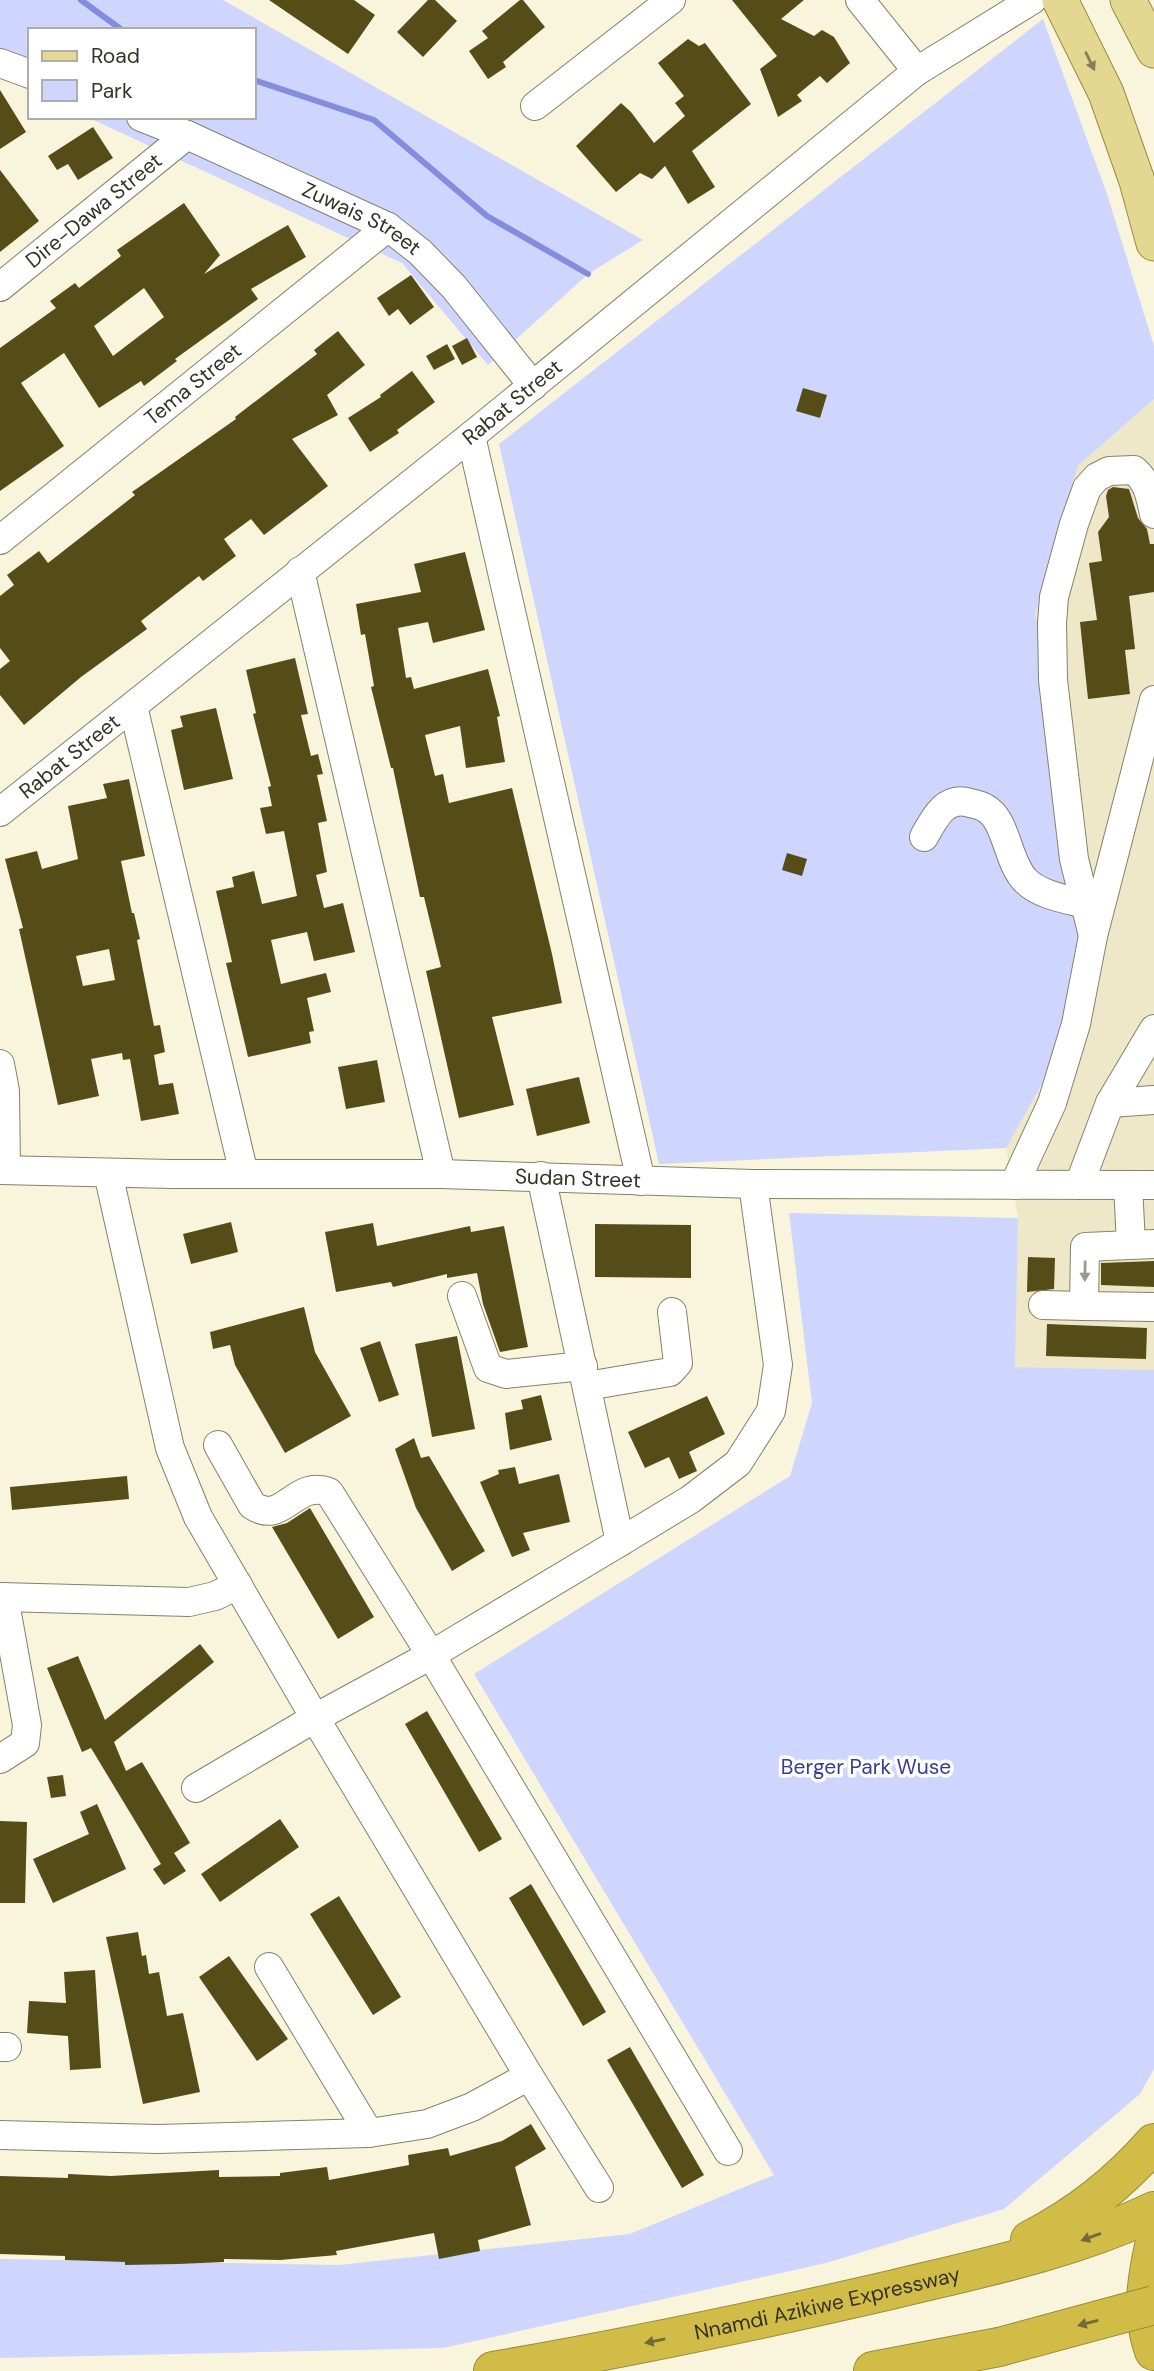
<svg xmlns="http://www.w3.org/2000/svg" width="1154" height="2371" font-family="'DM Sans',sans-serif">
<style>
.built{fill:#eee8c9}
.green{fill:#ced5fe}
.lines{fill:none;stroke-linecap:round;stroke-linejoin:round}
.stream{stroke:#848ddd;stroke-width:6}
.building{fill:#554c18;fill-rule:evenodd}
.minor-casing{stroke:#85816b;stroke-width:30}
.major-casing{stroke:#9a8c3d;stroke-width:37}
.highway-casing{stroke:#9a8c3d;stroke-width:40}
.minor{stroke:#fff;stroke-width:28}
.major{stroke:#e3d791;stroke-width:35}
.highway{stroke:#d1bc48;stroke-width:38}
.highway-bridge-casing{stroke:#9a8c3d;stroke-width:40;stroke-linecap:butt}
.highway-bridge{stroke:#d1bc48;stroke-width:38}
.oneway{fill:#837d58}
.oneway2{fill:#9a9994}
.oneway3{fill:#736a35}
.labels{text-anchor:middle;stroke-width:7;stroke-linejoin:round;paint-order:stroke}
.street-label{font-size:21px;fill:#343329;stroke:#fff}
.park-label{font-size:21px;fill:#3a3b98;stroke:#fff}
</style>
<rect width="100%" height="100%" fill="#f9f5dc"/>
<path class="built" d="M1154,399v971l-140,-3 4,-149 -12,-70 46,-82 -6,-427 -11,-24 43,-149z"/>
<path class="green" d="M0,0h223l420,240 -55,34 -100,91 -86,-102 -315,-146h167v-87h-224v61l-30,-14z
M1043,19l64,175 47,152v53l-76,67 -43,149 11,24 41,285 -35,142 -46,82 -347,16 -160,-720z
M789,1213l229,5 -3,149 139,3v699l-14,25 -136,115 -178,54 -383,85 -443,10v-99l338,6 292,-31 144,-59 -300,-501 316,-198 22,-73z"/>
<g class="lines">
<path class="stream" d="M81,0l41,30
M254,80l120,40 113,96 101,58"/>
</g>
<path class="building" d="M269,0h85l21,15 -27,39z
M428,0h7l22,21 -34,36 -26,-25z
M520,0h3l22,27 -42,35 3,5 -18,12 -19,-28 19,-13 -6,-7z
M732,0h72l-23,19 33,17 8,-6 12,7 16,26 -23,20 -7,-7 -23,19 5,6 -24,16 -18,-48 17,-13z
M688,39l11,7 6,-3 46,61 -59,47 23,36 -27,17 -23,-38 -13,13 -12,-6 -24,19 -40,-46 45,-43 10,9 23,31 31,-27 -10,-13 9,-7 -26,-33z
M0,90l26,42 -26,17z
M93,127l20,31 -35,22 -10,-16 -11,6 -9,-14z
M0,170l39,51 -39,31z
M184,203l36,52 -16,19 84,-49 18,32 -55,32 7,10 -83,60 2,2 -33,25 -3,-5 -42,27 -35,-55 -43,30 43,63 -64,45v-143l56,-40 -6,-7 25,-18 4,5 42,-32 -4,-6zM144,288l20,29 -51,39 -19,-30z
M411,275l23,32 -24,18 -12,-16 -9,7 -12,-18z
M338,331l27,34 -38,30 11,20 -46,24 36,47 -64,49 -13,-16 -27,20 12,17 -33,25 -4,-5 -58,45 6,8 -66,48 -57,48 -24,-30v-26l10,-8 -10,-13v-52l14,-11 -7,-10 32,-24 9,12 87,-68 -3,-3 104,-73 -1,-2 82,-63 -3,-4z
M467,338l10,19 -15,8 -10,-19z
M447,344l8,15 -21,11 -8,-14z
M412,371l23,31 -38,28 2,3 -29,19 -22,-34 33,-21 -1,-2z
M803,388l24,7 -7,23 -24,-7z
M1113,487l16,2 9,29 9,11 3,15h4v48l-25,4 6,53 -10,1 5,44 -42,5 -8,-77 17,-2 -8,-57 13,-2 -4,-29 11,-15 -3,-21 2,-6z
M465,552l20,78 -52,13 -5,-21 -30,6 8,50 5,-1 3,12 74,-20 12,47 -3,1 8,45 -39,6 -6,-42 -35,9 10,41 8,-2 6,29 63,-15 40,166 10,49 -70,14 22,88 -55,13 -33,-147 15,-4 -17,-70h-4l-27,-129h-2l-20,-81 3,-1 -9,-52 -4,1 -5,-31 65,-12 -7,-28z
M295,658l13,56 -7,1 10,41 7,-2 5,20 -6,1 10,46 -9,2 9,49 -11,3 8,33 19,-5 12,49 -41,9 -7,-29 -36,8 10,44 45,-11 5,19 -24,6 7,33 -5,1 2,11 -63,14 -22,-94 6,-1 -16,-71 18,-4 -2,-10 22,-6 8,33 35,-8 -13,-65 -18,3 -6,-26 12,-2 -4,-19 3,-1 -18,-72 3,-1 -10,-43z
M216,708l17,71 -49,11 -13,-60 12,-3 -3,-11z
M129,779l16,77 -24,5 11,52h2l6,26 -3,1 17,86 6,-1 5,27 -11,3 5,30 14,-2 6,31 -38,7 -11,-62 -7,1 -1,-7 -31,6 8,37 -41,9 -39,-176 4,-1 -18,-69 32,-8 5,18 36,-10 -10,-53 39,-8 -4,-14zM109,949l6,31 -32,6 -7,-30z
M787,853l20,6 -5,17 -20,-6z
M377,1060l8,42 -39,7 -8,-42z
M579,1077l11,46 -53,13 -11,-47z
M231,1222l7,30 -47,12 -8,-30z
M373,1223l4,23 93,-20 1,6 33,-6 24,121 -28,5 -17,-48 -6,-31 -30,5v-4l-54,13 -2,-5 -55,10 -11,-60z
M595,1224l96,1v53l-96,-1z
M1028,1257l27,1 -1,31 -27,3z
M1154,1261v26l-53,-2v-22z
M304,1307l11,45 36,64 -66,37 -50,-88 -5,-20 -17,4 -3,-17z
M1047,1324l100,4 -1,31 -100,-3z
M457,1336l18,93 -43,8 -17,-93z
M380,1341l19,54 -20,7 -19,-54z
M541,1395l11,45 -42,10 -5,-37 18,-4 -2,-9z
M707,1396l18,38 -36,18 8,19 -18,8 -10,-22 -24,11 -17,-36z
M414,1438l7,20 8,-2 56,95 -33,20 -36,-63 -21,-59z
M515,1467l4,17 40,-10 11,48 -47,11 7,17 -18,7 -32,-75 19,-8 -1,-4z
M127,1476l2,23 -117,11 -2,-23z
M310,1508l64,109 -36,22 -66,-112 15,-4z
M200,1644l14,18 -100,80 12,29 16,-9 48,81 -16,10 12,18 -22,14 -11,-16 8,-5 -70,-116 -9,4 -35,-84 31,-12 27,64z
M427,1711l75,128 -23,13 -74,-128z
M63,1775l3,21 -15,2 -4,-21z
M97,1804l29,65 -73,34 -20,-44 56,-25 -9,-22z
M280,1819l19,28 -79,55 -19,-28z
M0,1821l27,1 -2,81h-25z
M531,1884l75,128 -23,14 -74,-128z
M339,1896l62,101 -28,18 -63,-101z
M138,1932l4,24 4,-1 3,19 10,-2 8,44 16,-3 17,79 -57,12 -37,-167z
M229,1956l59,83 -31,22 -58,-84z
M95,1970l6,98 -31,2 -2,-34 -41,-3 2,-32 37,2 -2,-31z
M630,2047l74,128 -22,13 -75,-128z
M531,2124l15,25 -31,18 16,58 -53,15 2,11 -41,8 -5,-26 -98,18 1,4 -57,5 -56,-1v3l-46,2 -53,1v-3l-60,-2v-4l-65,-2v-78l68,2v-4l43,2 108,-6v7l61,-1v-3l47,-6 2,13 80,-15 -1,-10 40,-7 2,8 52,-15z"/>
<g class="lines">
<g class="minor-casing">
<g id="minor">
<path d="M860,0l57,71"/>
<path d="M0,63l30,11"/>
<path d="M535,106l136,-106"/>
<path id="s1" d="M141,117l46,18 201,92 32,25 34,35 79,99"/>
<path id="s2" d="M0,287l187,-152"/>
<path d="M471,436l170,745"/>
<path id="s3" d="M0,540l388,-313"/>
<path d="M300,571l141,603"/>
<path d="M133,706l111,468"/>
<path id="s4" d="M0,812l471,-376 446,-365 115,-71"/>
<path d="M924,837c10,-18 21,-42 46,-34 5,1 11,2 15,5 22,11 22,55 41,73 14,14 40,18 59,23"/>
<path d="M1093,936l-19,-77 -21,-179 -1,-57 2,-26 20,-73 13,-36 10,-11 12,-6 25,-1c14,12 16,26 20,44"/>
<path d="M0,1064l5,27 1,79"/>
<path d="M1110,1103l44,-3"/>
<path id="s5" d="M0,1170l172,4h269l312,10 401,1"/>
<path d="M108,1173l62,275 28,69 117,201 214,358 70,112"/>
<path d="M541,1176l79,366"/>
<path d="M1014,1185l38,-82 24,-79 17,-88 61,-236"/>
<path d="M1079,1185l31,-82 44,-74"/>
<path d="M1128,1185l3,59"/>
<path d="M1154,1244l-69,3 -1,59 70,1"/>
<path d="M462,1296l26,72 18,6 77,-8"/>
<path d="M1043,1305l41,1"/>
<path d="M587,1386l83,-14 8,-9 -6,-51"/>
<path d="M218,1445l34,60c31,22 42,-26 77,-13l102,163 297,496"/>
<path d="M0,1597l189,5 26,-6 23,-11"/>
<path d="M0,1759l25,-16 2,-18 -23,-128"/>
<path d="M196,1788l119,-70 116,-63 189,-113 71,-43 47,-36 33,-52 7,-46 -25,-181"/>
<path d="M269,1967l100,166"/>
<path d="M0,2047h7"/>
<path d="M0,2135l158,4 211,-6 58,-9 45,-17 57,-31"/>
</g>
</g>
<g class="major-casing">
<path id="major" d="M1060,0l46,93 31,88 17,62
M1128,0l26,50"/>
</g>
<g class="highway-casing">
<g id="highway">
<path d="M1030,2240c47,-24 89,-57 124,-97"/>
<path d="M1154,2246c-8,37 -13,69 0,105"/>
<path id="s6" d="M493,2371c135,-23 268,-51 402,-82 87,-21 177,-39 259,-78"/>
<path d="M873,2371l126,-24"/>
</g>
</g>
<use href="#minor" class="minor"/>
<use href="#major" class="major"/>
<use href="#highway" class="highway"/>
<g class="highway-bridge-casing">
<path id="highway-bridge" d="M999,2347l155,-42"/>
</g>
<use href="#highway-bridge" class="highway-bridge"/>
</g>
<defs><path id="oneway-solid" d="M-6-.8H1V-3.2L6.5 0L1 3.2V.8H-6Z" transform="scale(1.75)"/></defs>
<use class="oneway" href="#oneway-solid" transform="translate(1090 61) rotate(64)"/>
<use class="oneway2" href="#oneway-solid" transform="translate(1085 1271) rotate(91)"/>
<g class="oneway3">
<use href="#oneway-solid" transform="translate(1091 2237) rotate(160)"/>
<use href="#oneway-solid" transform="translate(1088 2323) rotate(165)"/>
<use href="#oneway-solid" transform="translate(655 2341) rotate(168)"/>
</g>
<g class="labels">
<g class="street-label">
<text dy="7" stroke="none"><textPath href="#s2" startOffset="121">Dire-Dawa Street</textPath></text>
<text dy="7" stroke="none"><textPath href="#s1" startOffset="243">Zuwais Street</textPath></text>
<text dy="7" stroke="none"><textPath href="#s3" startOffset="248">Tema Street</textPath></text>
<text dy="7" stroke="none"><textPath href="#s4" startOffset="656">Rabat Street</textPath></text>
<text dy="7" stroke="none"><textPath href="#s4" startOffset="89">Rabat Street</textPath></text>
<text dy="7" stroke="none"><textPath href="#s5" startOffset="578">Sudan Street</textPath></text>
<text dy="7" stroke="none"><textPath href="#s6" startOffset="341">Nnamdi Azikiwe Expressway</textPath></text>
</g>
<g class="park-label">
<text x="866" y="1774">Berger Park Wuse</text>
</g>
</g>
<rect x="28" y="28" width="228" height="91" fill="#ffffff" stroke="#aeada9" stroke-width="2"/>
<rect x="42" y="51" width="35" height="10" fill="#e3d791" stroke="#aeada9" stroke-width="2"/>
<text x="91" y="63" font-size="21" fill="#343329">Road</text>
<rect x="42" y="80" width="35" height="21" fill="#ced5fe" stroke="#aeada9" stroke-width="2"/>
<text x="91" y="98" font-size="21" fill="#343329">Park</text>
</svg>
